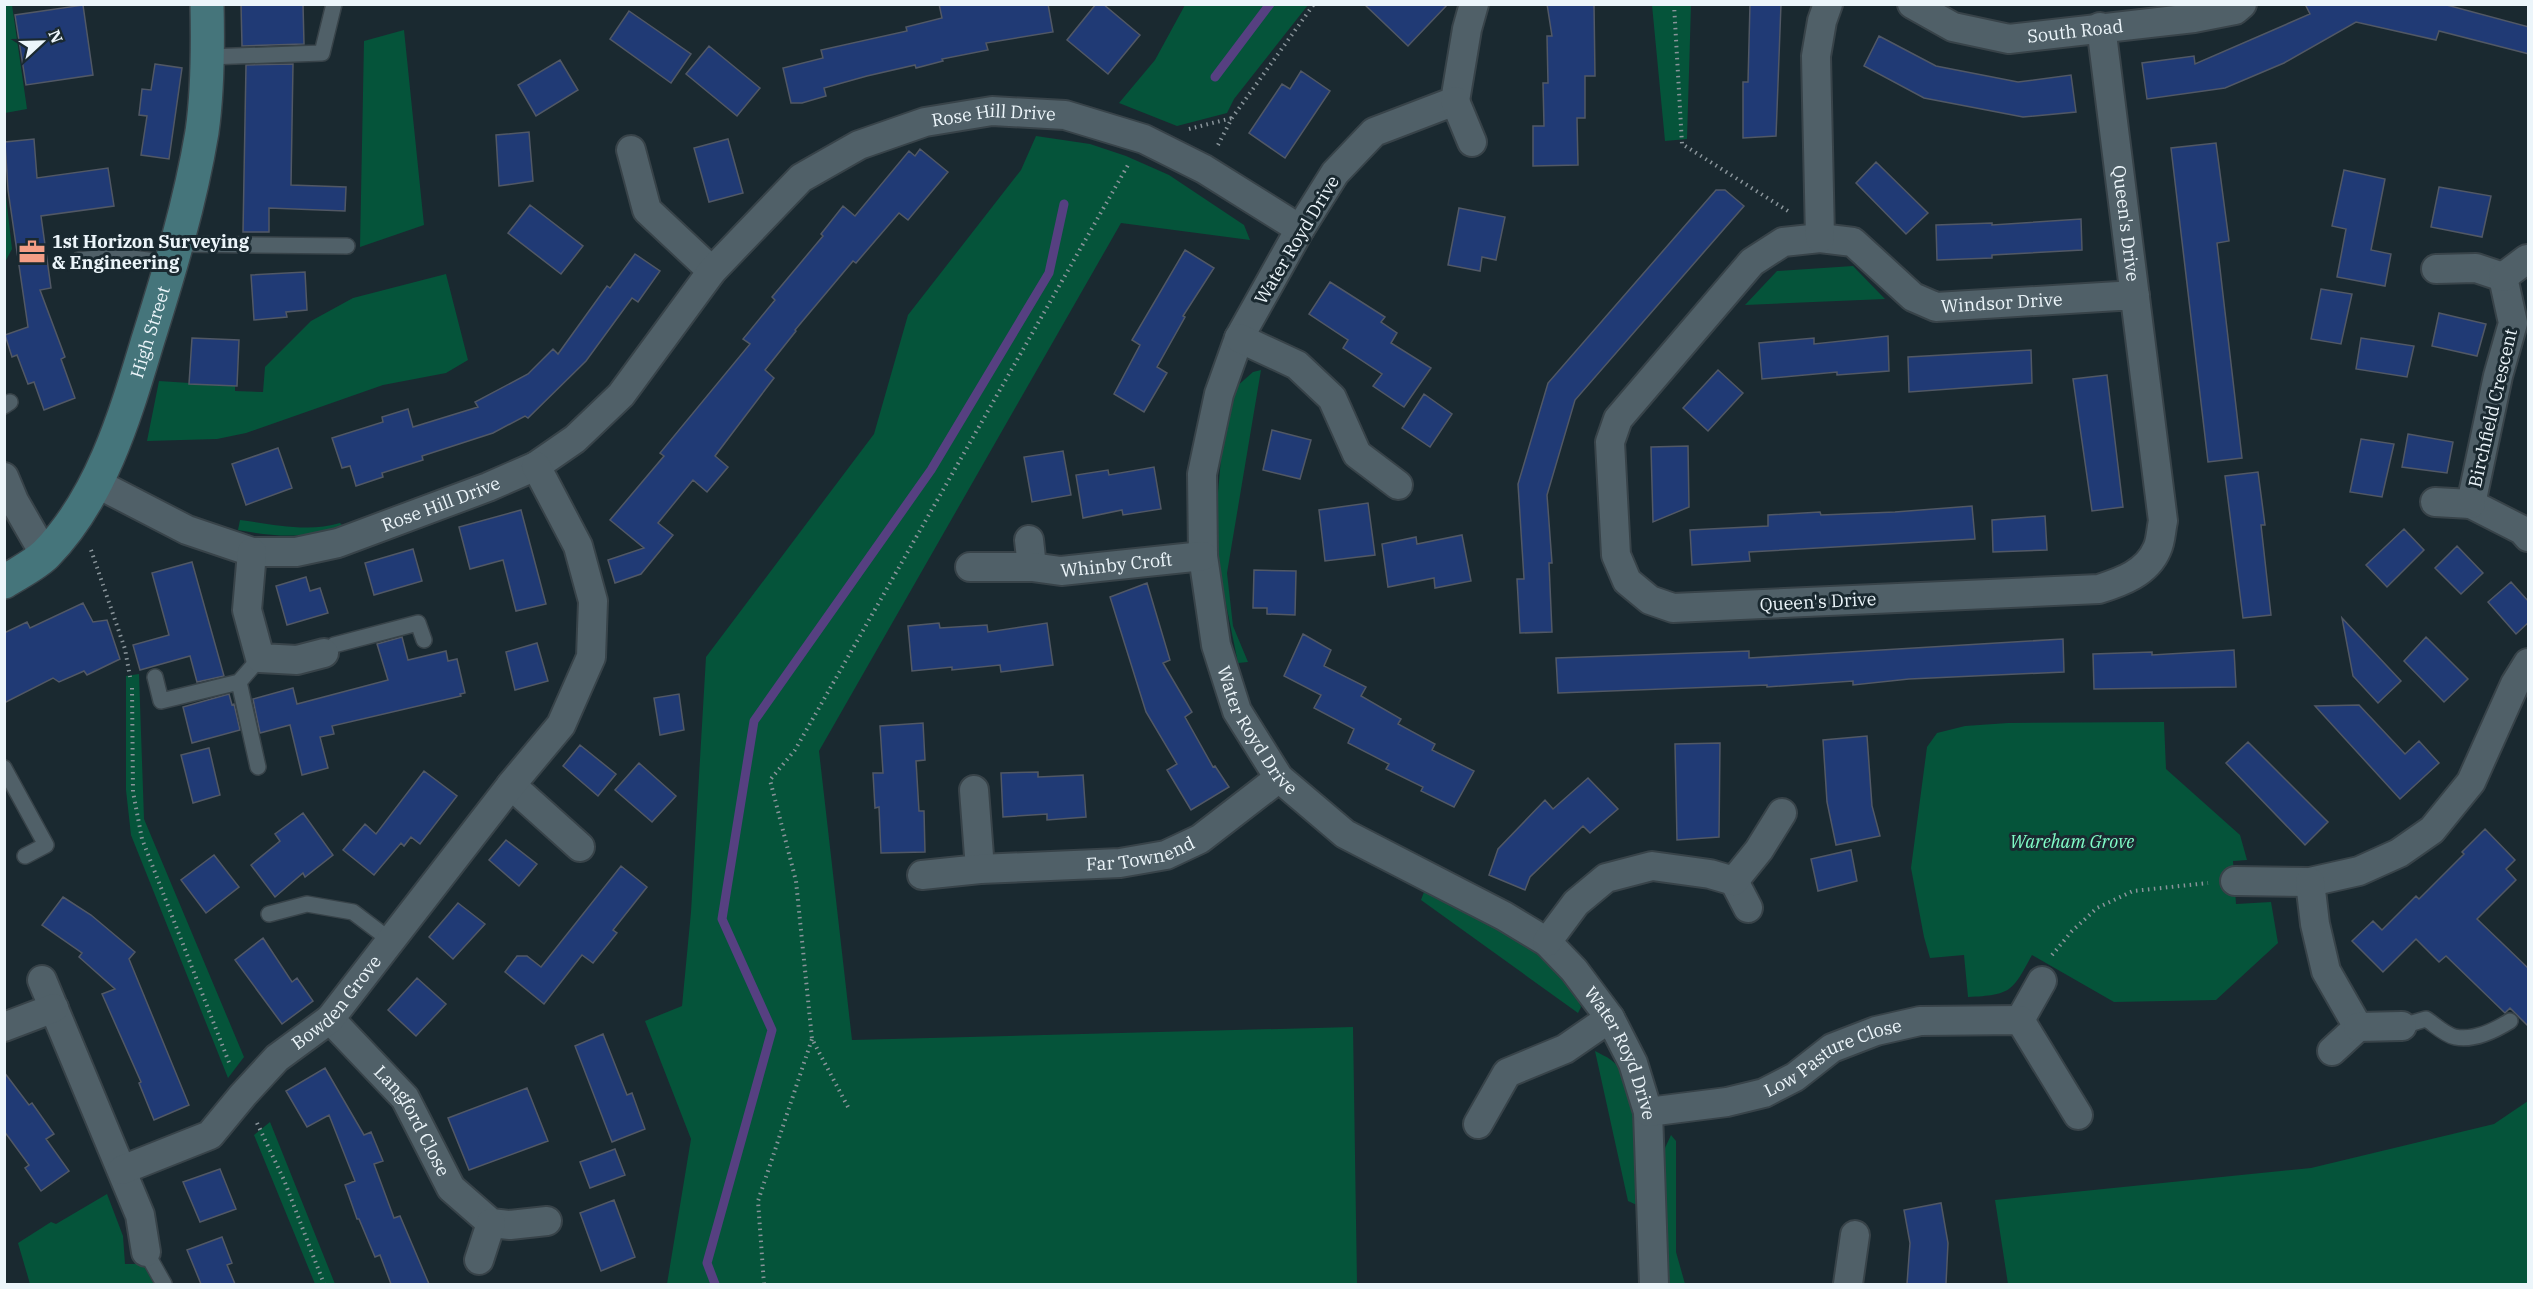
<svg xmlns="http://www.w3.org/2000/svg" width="2533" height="1289" font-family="'IBM Plex Serif',serif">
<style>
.green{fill:#05543a}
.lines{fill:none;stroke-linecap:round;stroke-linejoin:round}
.stream{stroke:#564081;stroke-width:9}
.building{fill:#203a75;stroke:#515865;stroke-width:1.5}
.lane-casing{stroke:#384349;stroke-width:18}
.street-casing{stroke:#384349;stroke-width:32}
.secondary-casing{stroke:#384349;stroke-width:36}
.path{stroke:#89949a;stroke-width:4;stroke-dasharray:1.5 4.5;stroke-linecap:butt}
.lane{stroke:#506068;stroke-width:15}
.street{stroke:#506068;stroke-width:28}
.secondary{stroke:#45757b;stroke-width:33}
.labels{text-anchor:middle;stroke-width:6;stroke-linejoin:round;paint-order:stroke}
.street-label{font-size:18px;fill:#ecf5fa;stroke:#1a2930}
.poi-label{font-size:18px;font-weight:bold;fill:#ecf5fa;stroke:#1a2930;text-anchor:start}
.park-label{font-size:18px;font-style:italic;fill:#80fdc8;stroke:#1a2930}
</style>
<rect width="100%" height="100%" fill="#1a2930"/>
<path class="green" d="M5,4l7,1 15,104 -22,4z
M1185,5v-1l123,1 -74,94 -7,14 -50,13 -58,-23 36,-43z
M1652,5h39l-4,134 -22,2z
M404,30l20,195 -64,22 4,-206z
M1036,136l54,8 36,12 43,19 75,50 6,15 -129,-17 -302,528 33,289 501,-13 4,257h-690l24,-145 -46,-118 37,-15 9,-94 15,-255 168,-223 34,-119 113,-145z
M4,179l8,70 -7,13h-1z
M1853,266l32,33 -140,6 32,-34z
M446,274l22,86 -22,13 -63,12 -137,48 -29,6 -70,2 12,-60 76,5v5l28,1 2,-25 46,-46 42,-23z
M1261,370l-34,203 6,53 15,36 -10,1 -21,-103 -1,-45 6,-68 13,-59 18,-16z
M240,520c32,4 68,13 100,3l3,3c-37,13 -67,11 -105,4z
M139,674l5,145 100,238 -16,21 -97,-243 -5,-45v-114z
M2164,722l2,47 74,66 7,25 -14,1 3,43 35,-2 7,41 -62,57 -102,2 -82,-47c-20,37 -21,40 -64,42l-4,-42 -34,3 -6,-21 -13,-69 16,-121 10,-14 28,-7 43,-3z
M1424,892c49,26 137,60 157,115l-3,6 -157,-113z
M1595,1051c5,3 11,5 16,9 31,22 27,111 28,146l-11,-5z
M2528,1101v183h-520l-13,-84 316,-32 183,-44z
M270,1122l65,162h-20l-61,-149z
M1671,1135l5,6v111l9,32h-18l-2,-8v-128z
M107,1194l16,42 2,28h18l11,20h-124l-12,-41 33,-21 5,2z"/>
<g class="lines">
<path class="stream" d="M1215,77l55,-73
M715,1284l-8,-21 65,-233 -50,-111 32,-198 177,-251 118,-197 15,-69"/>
</g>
<path class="building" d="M241,4h62l1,40 -62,2z
M939,4h109l5,28 -67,11 2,7 -46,9 1,2 -27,7 -1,-3 -48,11 -43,12 2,8 -24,7h-11l-8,-35 40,-10 -2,-8 86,-19 -1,-4 36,-9z
M1096,4h7l37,31 -32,39 -41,-34z
M1364,4h84l-40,42z
M1547,4h47l1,72h-10v42h-8l1,47 -45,1v-40h11l-1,-43h5l-1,-47h5z
M1750,4h31l-5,132 -33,2v-56h5z
M2305,4h138l86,23v27l-90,-23 -3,9 -80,-18 -72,41 -59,25 -78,11 -5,-36 52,-7 1,8 115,-50z
M83,5l10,70 -67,10 -11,-70z
M629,11l62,43 -20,29 -61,-44z
M1879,36l57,30 82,16 53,-7 5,37 -53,5 -99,-19 -60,-32z
M709,46l51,42 -23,28 -51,-42z
M560,60l18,30 -42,26 -18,-31z
M155,64l27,4 -13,91 -28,-4 6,-39 -8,-1 3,-26 9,1z
M293,64l-2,121 55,2 -1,24 -76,-3v24h-26l3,-167z
M1301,71l29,20 -45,67 -36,-25 33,-49 8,5z
M529,132l4,49 -34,5 -3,-51z
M34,139l3,39 71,-10 6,38 -73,10 10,72 -11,2 25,67 -4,2 14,39 -31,12 -10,-28 -6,2 -11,-29 -5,2 -7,-22 23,-8 -20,-137 -3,-48z
M728,139l15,54 -34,9 -15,-54z
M2216,143l13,98 -12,2 25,215 -34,4 -37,-314z
M920,149l28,23 -40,48 -9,-7 -43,50 -3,-2 -58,69 1,1 -31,39 9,8 -59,78 13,11 -21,25 -14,-12 -35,43 15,12 -32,39 -26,9 -7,-23 36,-12 -34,-28 54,-64 -4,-3 90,-109 -7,-5 32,-39 -3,-3 51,-61 -2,-2 22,-28 12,10 54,-65 6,5z
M1876,162l52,51 -22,21 -50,-51z
M2344,170l41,9 -14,71 20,4 -6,32 -48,-9 9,-48 -14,-3z
M2439,187l52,9 -9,41 -51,-10z
M1716,190h9l19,16 -169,194 -28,95 5,68h-3l3,69 -32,1 -3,-54h7l-6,-95 30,-101z
M530,205l53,41 -22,28 -53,-41z
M1459,208l46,9 -9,43 -14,-3 -2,14 -32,-6z
M2081,219l1,31 -90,5v3l-55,2 -1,-35 56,-2v2z
M1185,250l29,18 -31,48 2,1 -28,50 10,6 -23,39 -30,-18 26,-49 -8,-5z
M635,254l25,17 -22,31 -6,-4 -46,63 -58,57 -3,-2 -32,17 -71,23 1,4 -41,13 1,4 -27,9 -6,-20 -8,2 -10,-30 51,-16 -1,-5 26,-8 5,18 65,-20 -3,-5 53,-28 25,-25 5,5 49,-68 3,2z
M305,272l2,38 -21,2 1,5 -33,3 -3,-45z
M1330,282l55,35 -4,5 16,11 -6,10 40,25 -27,39 -31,-21 9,-12 -39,-26 5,-8 -39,-26z
M2321,289l31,5 -11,50 -30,-5z
M2439,313l47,11 -9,32 -45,-10z
M1888,336l1,35 -52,4v-3l-75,7 -3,-36 55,-5v6z
M192,338l47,2 -2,46 -48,-2z
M2361,338l53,8 -7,31 -51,-8z
M2031,350l1,33 -123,9 -1,-35z
M1718,370l25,23 -35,38 -25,-23z
M2107,375l16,132 -31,4 -19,-132z
M1424,394l28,20 -22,33 -28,-19z
M1272,430l39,10 -11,39 -37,-9z
M2408,434l45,8 -6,31 -45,-6z
M2361,439l33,5 -12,53 -32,-5z
M1688,446l1,61 -36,15 -2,-75z
M278,448l14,40 -46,17 -14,-41z
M1063,451l8,44 -39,7 -8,-45z
M1154,467l7,42 -38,6 -1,-5 -39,8 -7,-43 32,-5 1,5z
M2258,472l7,53h-4l10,90 -28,3 -18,-142z
M1368,503l7,52 -50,6 -6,-51z
M1972,506l3,33 -226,13 1,9 -58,4 -2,-35 78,-4v-11l52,-3 1,3 74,-3z
M521,510l25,94 -30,7 -13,-51 -33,9 -11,-42z
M2045,516l2,34 -54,2 -1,-32z
M2404,529l20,21 -37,37 -21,-22z
M1462,535l9,46 -36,7 -1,-10 -46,9 -6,-43 34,-7 1,7z
M2457,546l26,27 -22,21 -26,-26z
M413,549l9,32 -48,14 -9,-32z
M192,562l32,114 -27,6 -7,-26 -50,14 -7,-25 36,-10 -17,-62z
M1254,570l42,1 -1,44 -28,-1v-6h-14z
M306,577l4,14 10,-3 8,25 -41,12 -11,-39z
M2511,582l18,20v20l-13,12 -28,-32z
M1147,583l23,77 -7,3 29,49 -7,5 28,50 2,-1 14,21 -38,23 -24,-40 10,-6 -31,-52 -36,-115z
M83,603l10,19 14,-2 13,39 -33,16 -3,-4 -25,11 -6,-4 -49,25v-70l23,-11 3,6z
M2342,618l59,63 -23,22 -25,-27z
M939,623l1,5 47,-3 1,7 59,-9 6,42 -52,7 -1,-7 -48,5v-3l-40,4 -4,-45z
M1303,634l28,16 -7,16 42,21 -5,9 40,23 -3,5 37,20 -3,6 42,21 -20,36 -33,-16 2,-4 -37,-18 3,-5 -41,-21 6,-14 -40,-21 7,-13 -37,-19z
M402,637l6,23 38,-9 2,10 9,-2 8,34 -5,1 1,2 -129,30 2,8 -14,3 8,31 -26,7 -12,-50 -30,8 -7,-34 40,-11 4,16 91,-24 -11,-36z
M2426,637l42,42 -24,23 -40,-41z
M2063,639l1,33 -155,7 -56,6v-4l-86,6v-2l-209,8 -2,-35 193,-7v7z
M537,643l11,38 -33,9 -9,-38z
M2234,650l2,37 -142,2 -1,-35 59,-2v3z
M229,694l3,11 2,-1 6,26 -48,13 -9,-36z
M679,694l5,36 -24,5 -6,-37z
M2359,705l46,49 14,-13 20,22 -39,36 -85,-93z
M923,723l2,37 -9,1 3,50h5l1,41 -44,1 -2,-46 -4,1 -2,-35h10l-3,-47z
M1867,736l5,70 8,30 -44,9 -9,-43 -4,-62z
M2248,742l80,80 -23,23 -79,-82z
M1720,743l-1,94 -42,3 -2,-96z
M580,745l36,29 -18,22 -35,-30z
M209,748l11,47 -27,8 -12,-48z
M639,763l37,33 -24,26 -37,-32z
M424,771l33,25 -37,48 -9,-7 -7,9 -3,-3 -27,32 -31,-25 22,-26 11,10z
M1038,772v5l45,-2 3,42 -39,3v-6l-44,3 -2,-44z
M1588,778l30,31 -28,24 -7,-7 -53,51 -5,13 -36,-15 9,-26 47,-49 8,9z
M303,813l30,42 -28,22 -2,-4 -28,24 -24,-32 29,-24 -5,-7z
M2485,829l30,31 -9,9 10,11 -39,39 52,50v58l-19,-19 -5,5 -59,-57 -7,6 -23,-23 -33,33 -31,-31 21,-20 9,9 34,-34 3,3 45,-45 -2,-2z
M506,840l31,24 -18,22 -30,-26z
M1851,850l6,31 -39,10 -7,-32z
M214,855l25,32 -33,26 -25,-33z
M621,866l26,21 -34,43 4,3 -24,30 -11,-8 -38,49 -39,-32 12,-16h10l14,11z
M63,897l28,18 44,37 -6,7 60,146 -35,15 -15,-37 2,-1 -39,-88 13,-5 -36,-32 3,-4 -40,-28z
M458,903l27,21 -32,35 -24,-22z
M263,938l29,44 5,-4 16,23 -31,23 -47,-64z
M417,978l29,26 -30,32 -28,-26z
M603,1034l24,61 5,-2 13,36 -33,13 -37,-96z
M325,1068l39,67 7,-3 12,29 -9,3 20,54 6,-2 29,68h-38l-11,-29 -5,2 -16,-38h-2l-12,-34 10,-4 -26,-66 -22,12 -21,-36z
M4,1072l25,33 3,-2 22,31 -8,5 23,32 -28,20 -16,-23 4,-3 -25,-34z
M527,1088l21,53 -79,29 -21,-52z
M615,1149l10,26 -35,13 -10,-26z
M220,1169l16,40 -36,13 -17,-40z
M614,1200l21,57 -34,14 -21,-58z
M1941,1203l7,40 -2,41h-39l3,-41 -6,-33z
M222,1237l10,26 -5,2 8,19h-34l-14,-34z"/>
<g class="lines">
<g class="lane-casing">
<path id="lane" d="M208,57l114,-4 12,-49
M177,244l170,2
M79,260l36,-4 57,7
M4,406l6,-4
M324,653l10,-8 84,-22 6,17
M155,677l6,24 78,-19
M258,767l-19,-85 21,-24
M4,768l42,77 -21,11
M269,914l38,-10 46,8 37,28
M2402,1026l24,-7c8,5 19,16 29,18 19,4 39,-6 55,-16
M146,1252l18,32"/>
</g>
<g class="street-casing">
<g id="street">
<path id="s1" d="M1474,4l-7,25 -12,72 -81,31 -39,41 -35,56 -61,109 -20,56 -17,80 1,82 13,89 21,66 42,67 66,56 159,82 43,26 27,28 36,48 23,45 15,49 6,172"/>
<path id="s2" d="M1912,4l41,23 56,12 185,-21 41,-8 7,-6"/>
<path id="s3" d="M2100,27l3,15 60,479c-2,8 -2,20 -6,28 -10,24 -36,33 -58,40l-426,19 -23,-8 -23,-19 -11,-26 -6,-113 8,-23 134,-157 31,-20 37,-4 33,4 60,55 23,10 199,-12"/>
<path d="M1455,101l17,41"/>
<path d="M631,150l16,60 65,61"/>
<path d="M1820,238l-4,-182 6,-35 6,-17"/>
<path d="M2436,269l40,-1 27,9 10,46 -15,53 -27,128 51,26 6,7"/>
<path d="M2503,277l24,-18"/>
<path d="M1239,338l58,27 35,33 25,56 41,31"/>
<path d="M4,477l10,24 31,54"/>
<path id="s4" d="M96,483l91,47 65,22h44l42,-9 150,-56 48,-21 39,-27 46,-44 91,-124 89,-93 58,-33 66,-23 67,-11 73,4 79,24 60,30 96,60"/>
<path d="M2435,502l36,2"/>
<path d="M1029,540l3,27"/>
<path d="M252,552l-5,58 13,48 37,2 27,-7"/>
<path id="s5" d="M970,567h62l29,4 142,-15"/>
<path d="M511,785l69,62"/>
<path d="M974,790l6,79"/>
<path id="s6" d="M922,875l58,-6 140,-6 46,-8 34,-16 79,-61"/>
<path d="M1734,881l14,27"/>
<path d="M2235,881l75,1 49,-11 40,-18 33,-23 39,-48 44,-98 13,-21"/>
<path d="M2310,882l5,42 11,47 32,56 -26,24"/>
<path d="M1547,942l29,-39 30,-25 46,-12 58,8 24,7 25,-31 23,-37"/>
<path d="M42,980l98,235 6,37"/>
<path id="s7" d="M330,1019l75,79 46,90 40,35 19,2 37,-4"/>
<path d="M2020,1020l22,-39"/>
<path d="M4,1027l50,-19"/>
<path d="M2358,1027l44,-1"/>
<path id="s8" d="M1648,1112l79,-10 37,-9 31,-16 37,-29 44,-17 44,-10 100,-1 58,95"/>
<path d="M1478,1124l29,-51 58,-24 45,-31"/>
<path id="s9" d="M122,1170l88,-35 33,-40 34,-37 53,-39 181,-234 50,-60 30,-68 2,-56 -15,-55 -42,-80"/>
<path d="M479,1260l12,-37"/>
<path d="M1848,1284l7,-49"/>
</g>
</g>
<g class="secondary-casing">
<g id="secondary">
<path id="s10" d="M4,582c14,-9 31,-17 42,-28 55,-56 79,-138 101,-211 22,-70 43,-139 55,-211 6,-42 6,-85 5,-128"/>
</g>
</g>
<path class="path" d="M1674,4l8,140 106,67
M1189,129l43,-11
M1218,145l14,-27 82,-114
M91,550l34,99 5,28
M132,688l1,104 9,47 88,226
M2052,955l20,-24 25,-23 36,-17 75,-8
M848,1107l-36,-68 -16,-158 -26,-101 25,-30 333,-585
M257,1123l27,57 40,104
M764,1284l-6,-83 54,-162"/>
<use href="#lane" class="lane"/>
<use href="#street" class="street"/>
<use href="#secondary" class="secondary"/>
</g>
<defs>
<g id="office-bare" transform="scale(2.07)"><path d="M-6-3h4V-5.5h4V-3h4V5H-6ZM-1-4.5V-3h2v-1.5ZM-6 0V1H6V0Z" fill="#f49e86" stroke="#1a2930" stroke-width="2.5" paint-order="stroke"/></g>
</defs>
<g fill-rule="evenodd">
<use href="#office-bare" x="32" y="252"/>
</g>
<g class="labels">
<g class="street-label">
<text dy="6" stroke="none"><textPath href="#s2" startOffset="171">South Road</textPath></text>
<text dy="6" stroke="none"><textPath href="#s4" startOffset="1070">Rose Hill Drive</textPath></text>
<text dy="6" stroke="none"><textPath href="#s3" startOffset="198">Queen's Drive</textPath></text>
<text transform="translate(1297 240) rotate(-59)" y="6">Water Royd Drive</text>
<text dy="6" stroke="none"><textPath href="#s3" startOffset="1732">Windsor Drive</textPath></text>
<text dy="6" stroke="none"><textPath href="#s10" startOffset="298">High Street</textPath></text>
<text transform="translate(2493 408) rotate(-77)" y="6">Birchfield Crescent</text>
<text dy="6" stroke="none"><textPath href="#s4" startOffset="368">Rose Hill Drive</textPath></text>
<text dy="6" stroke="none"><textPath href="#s5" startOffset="147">Whinby Croft</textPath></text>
<text transform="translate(1818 602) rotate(-3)" y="6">Queen's Drive</text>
<text dy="6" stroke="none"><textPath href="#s1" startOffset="842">Water Royd Drive</textPath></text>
<text dy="6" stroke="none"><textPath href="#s6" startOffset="220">Far Townend</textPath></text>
<text dy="6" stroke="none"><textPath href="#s9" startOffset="279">Bowden Grove</textPath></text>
<text dy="6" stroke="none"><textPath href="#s1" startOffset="1346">Water Royd Drive</textPath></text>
<text dy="6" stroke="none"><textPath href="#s8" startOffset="196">Low Pasture Close</textPath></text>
<text dy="6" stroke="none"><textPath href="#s7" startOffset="132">Langford Close</textPath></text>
</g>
<g class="poi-label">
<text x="52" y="248">1st Horizon Surveying<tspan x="52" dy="21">&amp; Engineering</tspan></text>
</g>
<g class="park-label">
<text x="2072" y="848">Wareham Grove</text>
</g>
</g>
<rect width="2533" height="1289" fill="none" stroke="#ecf5fa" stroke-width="12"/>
<g transform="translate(42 42) rotate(68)" stroke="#1a2930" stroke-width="4.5" paint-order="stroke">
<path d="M0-4.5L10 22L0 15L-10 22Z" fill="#ecf5fa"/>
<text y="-9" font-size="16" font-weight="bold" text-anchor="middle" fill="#ecf5fa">N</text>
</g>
</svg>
